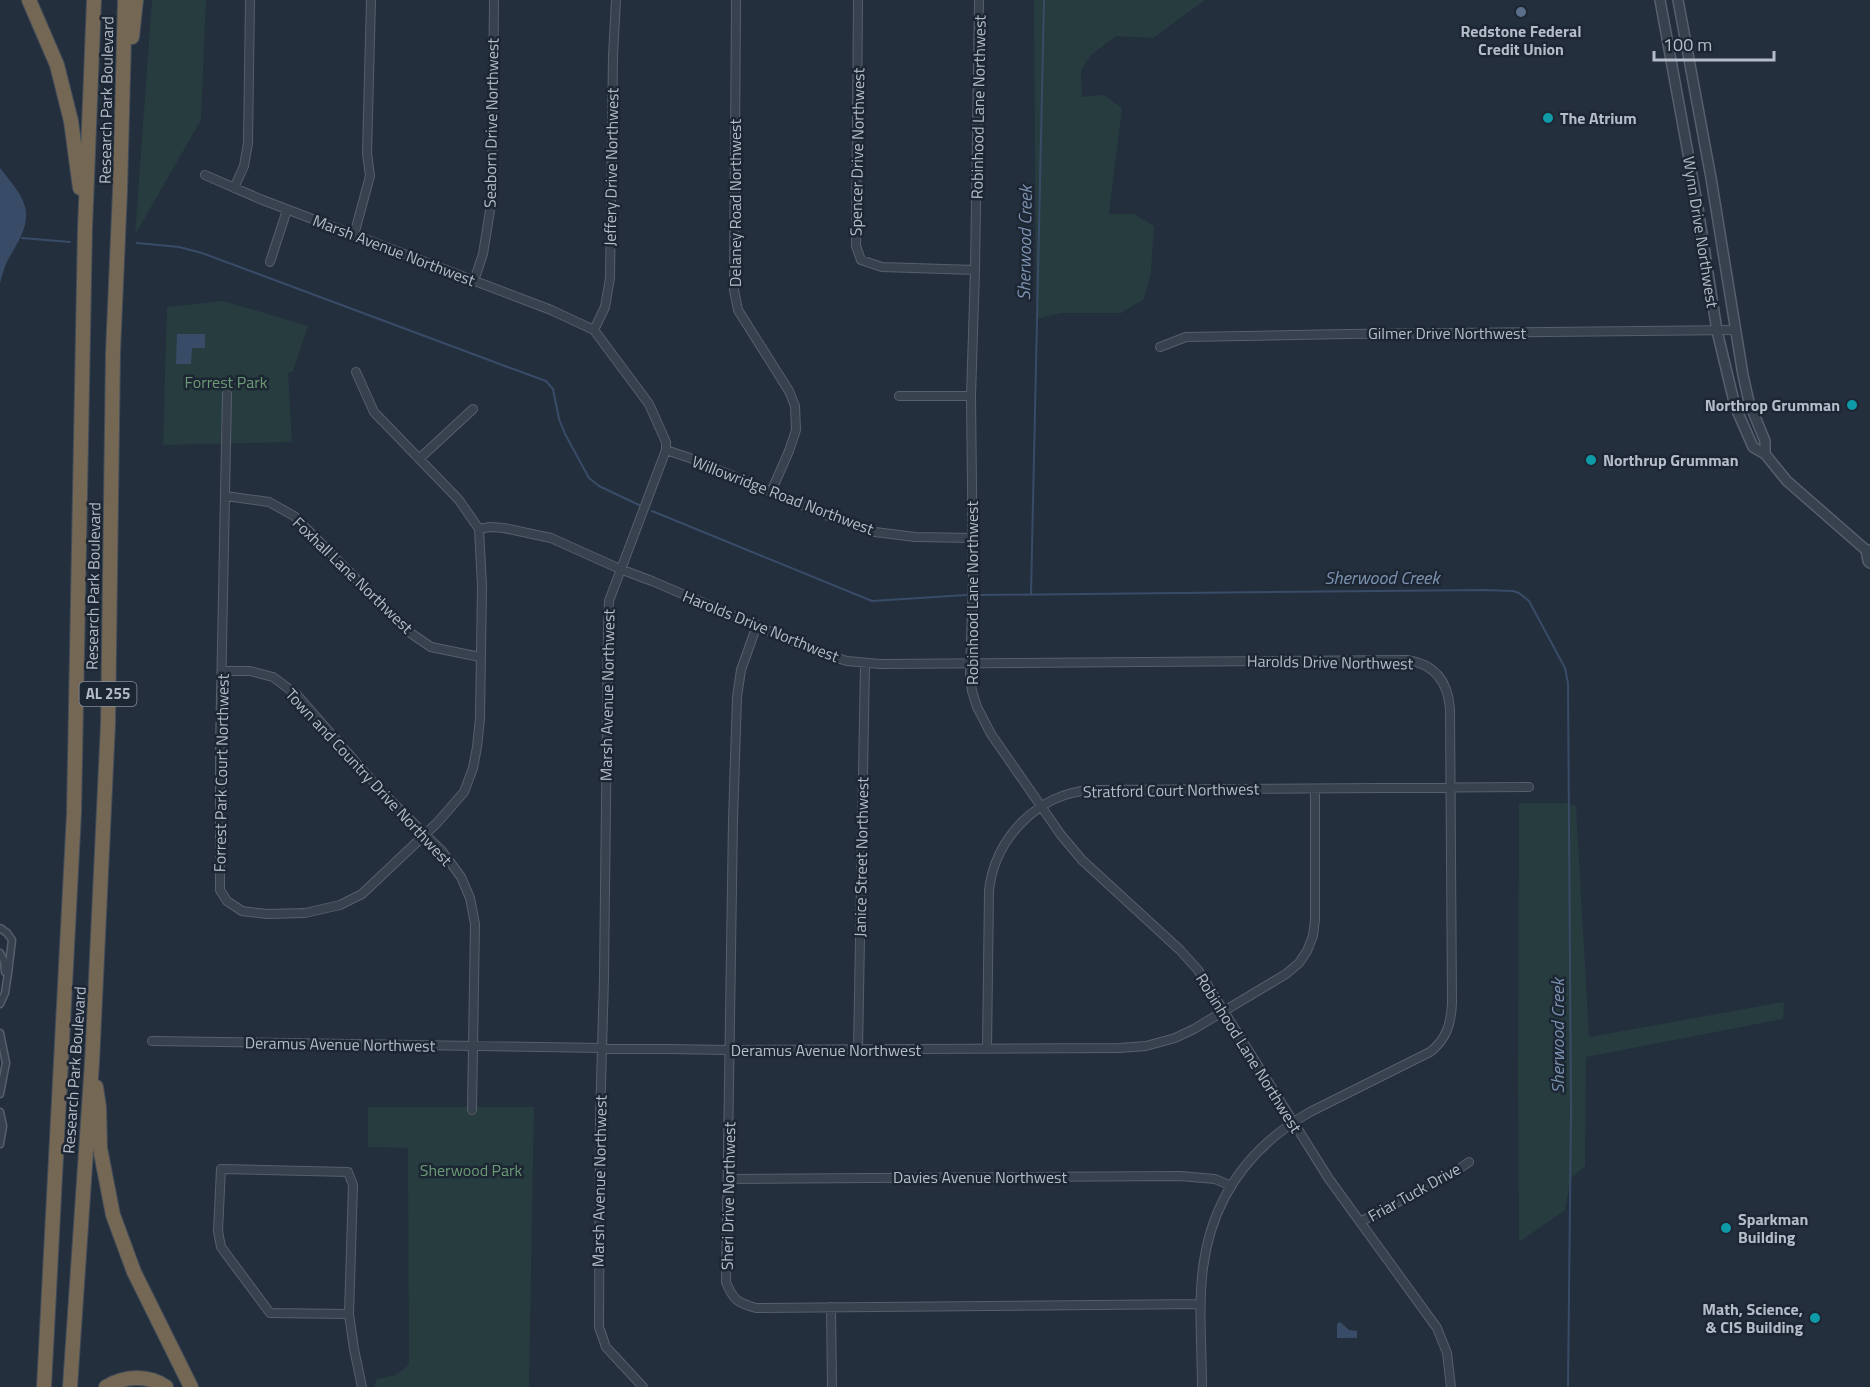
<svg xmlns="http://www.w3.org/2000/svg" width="1870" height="1387" font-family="'Titillium Web',sans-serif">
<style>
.green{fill:#263c3f}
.water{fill:#394c67}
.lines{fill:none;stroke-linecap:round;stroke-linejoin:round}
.stream{stroke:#394c67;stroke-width:2}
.pedestrian-casing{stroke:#565f6c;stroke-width:9}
.minor-casing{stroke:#565f6c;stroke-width:10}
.tertiary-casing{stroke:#565f6c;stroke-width:12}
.motorway-casing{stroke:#434c59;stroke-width:16}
.pedestrian{stroke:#38414e;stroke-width:6}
.minor{stroke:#38414e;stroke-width:8}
.tertiary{stroke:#38414e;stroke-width:9}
.motorway{stroke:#746855;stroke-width:14}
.service-dot{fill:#5c6f8a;stroke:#1d2633;stroke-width:2}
.culture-dot{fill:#0f9aa8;stroke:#1d2633;stroke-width:2}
.labels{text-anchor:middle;stroke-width:5;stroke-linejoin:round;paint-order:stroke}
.shield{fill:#1d2633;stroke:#878f9c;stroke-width:1.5}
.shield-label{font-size:15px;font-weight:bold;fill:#b4bcc9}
.poi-label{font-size:16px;font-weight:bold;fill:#b4bcc9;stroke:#1d2633;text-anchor:start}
.street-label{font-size:16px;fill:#b4bcc9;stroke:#1d2633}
.park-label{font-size:16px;fill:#6b9a76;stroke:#1d2633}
.water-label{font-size:18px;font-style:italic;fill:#7c92b1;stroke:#1d2633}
</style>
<rect width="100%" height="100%" fill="#242f3e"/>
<path class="green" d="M152,0h54l-5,120 -66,115z
M1034,0h171l-52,38 -37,-2 -26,20 -9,14 1,27 22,-2 18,13 -13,106h25l20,12 -3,46 -7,27 -23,14h-60l-25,6z
M223,301l85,25 -15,45 -5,2 4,69 -129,3 4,-138z
M1519,803h47l10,3 13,231 195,-35 -1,17 -197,38 -1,109 -14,12 -6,32 -46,32 -1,-161z
M368,1107h166l-5,280h-155l3,-8 19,-4 13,-10 -1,-217 -40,-1z"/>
<path class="water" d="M0,168c7,9 14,17 20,27 14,23 1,42 -10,61 -5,8 -7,17 -10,27z
M177,334h28v14h-13l-1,16h-15z
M1340,1322l9,8 8,1v7h-20v-14z"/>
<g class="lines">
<path class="stream" d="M22,238l48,4
M137,243l42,4 23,6 303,113 41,15 7,8 6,30 6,15 24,44 10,8 40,19
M652,511l220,90 94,-6
M1031,594l13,-594
M979,595l505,-5 29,1 6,2 10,8 36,67 3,15 3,428 -3,276"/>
<g class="pedestrian-casing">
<path id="pedestrian" d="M0,928l7,5 5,7 -4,33
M0,953l4,8 1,11 3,1 -3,20 -5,11
M0,1033l6,30 -6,31
M0,1112l3,14 -3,18"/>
</g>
<g class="minor-casing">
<path id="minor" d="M736,0l-2,290 4,20 51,81 6,15 1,24 -7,21 -18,41
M858,0l-2,246 5,14 21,7 93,3
M979,0l-4,270 -4,126 2,182 -3,97 2,16 5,16 14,27 70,101 21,25 98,90 18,20 131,209 108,149 10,25 4,34
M205,175l55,24 291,111 43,20 55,74 17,38v8l-57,151 -1,27 -4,350 -4,141 -1,208 7,20 37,40
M234,188l10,-22 4,-23 2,-143
M354,235l16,-59 -3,-23 4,-153
M270,262l17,-52
M474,281l9,-27 9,-56 2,-198
M594,330l11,-23 5,-29 3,-222 3,-56
M1160,347l26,-10 160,-3 389,-4
M227,394l-7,352v144l7,11 15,10 25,3 38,-1 35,-8 22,-11 75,-71 27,-31 9,-24 4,-21 3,-29 2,-132 -3,-57 -20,-29 -85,-88 -18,-40
M899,396h72
M666,450l24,8 138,58 47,16 40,5 58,1
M419,459l54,-50
M226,496l43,6 25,14 115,116 22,15 49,10
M479,529l11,-2 14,1 47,10 69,31 32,12 166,71 29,9 33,3 527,-4c28,4 41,22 43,49l2,294c-1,20 -5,36 -22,49l-120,60c-61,35 -98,86 -107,156 -5,37 -1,81 -1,119
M757,625l-16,45 -4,27 -4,123 -7,462c7,18 12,21 30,26l445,-4
M222,671h28l23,6 24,18 85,97 60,59 19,26 9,21 5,26 -3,186
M152,1041l578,9 389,-2 27,-2 29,-8 19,-9 92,-55 13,-11 8,-12 6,-15 2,-16v-131
M987,1049l2,-158c5,-52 49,-98 102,-101l438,-3
M858,1050l7,-386
M221,1169l127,3 5,13 -4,129 -79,-1 -49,-66 -3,-16z
M728,1179l452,-3 35,3 16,7
M1360,1222l93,-49 16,-11
M831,1307l1,80
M349,1314l5,35 8,38"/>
</g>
<g class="tertiary-casing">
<path id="tertiary" d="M1660,0l38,208 19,123 18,75 18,41 12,7 22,27 79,69h4
M1678,0l33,178 32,197 6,27 16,39v13
M1866,550l2,11 2,2"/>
</g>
<g class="motorway-casing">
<path id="motorway" d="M29,0l28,65 14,56 9,67
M132,37l4,-37
M96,1087l3,20 1,41 13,67 21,57 57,115
M44,1387l30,-574 11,-585 9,-228
M70,1387l22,-324 16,-339 5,-372 7,-161 5,-191
M106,1387c18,-11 42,-13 60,0"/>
</g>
<use href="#pedestrian" class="pedestrian"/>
<use href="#minor" class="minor"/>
<use href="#tertiary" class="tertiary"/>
<use href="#motorway" class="motorway"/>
</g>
<circle class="service-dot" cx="1521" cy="12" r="6"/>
<g class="culture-dot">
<circle cx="1548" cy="118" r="6"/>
<circle cx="1852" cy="405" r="6"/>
<circle cx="1591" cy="460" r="6"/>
<circle cx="1726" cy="1228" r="6"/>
<circle cx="1815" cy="1318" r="6"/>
</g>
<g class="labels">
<rect class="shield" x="79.5" y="682" width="57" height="24" rx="4.5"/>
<g class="shield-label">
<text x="108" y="699">AL 255</text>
</g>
<g class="poi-label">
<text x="1521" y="37" text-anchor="middle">Redstone Federal<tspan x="1521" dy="18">Credit Union</tspan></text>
<text x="1560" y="124">The Atrium</text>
<text x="1840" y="411" text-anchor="end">Northrop Grumman</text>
<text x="1603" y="466">Northrup Grumman</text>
<text x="1738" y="1225">Sparkman<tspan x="1738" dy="18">Building</tspan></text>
<text x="1803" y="1315" text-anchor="end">Math, Science,<tspan x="1803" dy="18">&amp; CIS Building</tspan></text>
</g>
<g class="street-label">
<text transform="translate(106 100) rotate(-89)" y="6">Research Park Boulevard</text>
<text transform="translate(978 107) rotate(-89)" y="6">Robinhood Lane Northwest</text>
<text transform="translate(491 123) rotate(-89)" y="6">Seaborn Drive Northwest</text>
<text transform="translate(857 152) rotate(-89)" y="6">Spencer Drive Northwest</text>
<text transform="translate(611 167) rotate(-89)" y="6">Jeffery Drive Northwest</text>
<text transform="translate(735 203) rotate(-90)" y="6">Delaney Road Northwest</text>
<text transform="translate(1701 232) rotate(81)" y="6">Wynn Drive Northwest</text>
<text transform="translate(394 250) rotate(21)" y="6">Marsh Avenue Northwest</text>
<text x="1447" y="339">Gilmer Drive Northwest</text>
<text transform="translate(783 495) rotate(21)" y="6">Willowridge Road Northwest</text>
<text transform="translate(353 575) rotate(44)" y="6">Foxhall Lane Northwest</text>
<text transform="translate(93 586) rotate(-89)" y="6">Research Park Boulevard</text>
<text transform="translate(972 593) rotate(-90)" y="6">Robinhood Lane Northwest</text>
<text transform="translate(761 626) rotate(22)" y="6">Harolds Drive Northwest</text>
<text transform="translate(1330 662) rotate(1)" y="6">Harolds Drive Northwest</text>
<text transform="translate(607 695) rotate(-89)" y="6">Marsh Avenue Northwest</text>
<text transform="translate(221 773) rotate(-89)" y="6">Forrest Park Court Northwest</text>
<text transform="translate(369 777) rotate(47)" y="6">Town and Country Drive Northwest</text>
<text transform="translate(1171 790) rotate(-1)" y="6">Stratford Court Northwest</text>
<text transform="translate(861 857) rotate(-89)" y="6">Janice Street Northwest</text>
<text transform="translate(340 1044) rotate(1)" y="6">Deramus Avenue Northwest</text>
<text x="826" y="1056">Deramus Avenue Northwest</text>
<text transform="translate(1249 1053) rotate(58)" y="6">Robinhood Lane Northwest</text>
<text transform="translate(74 1070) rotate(-86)" y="6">Research Park Boulevard</text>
<text x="980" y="1183">Davies Avenue Northwest</text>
<text transform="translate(599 1181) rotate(-89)" y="6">Marsh Avenue Northwest</text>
<text transform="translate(1414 1192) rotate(-29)" y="6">Friar Tuck Drive</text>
<text transform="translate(728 1196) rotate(-89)" y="6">Sheri Drive Northwest</text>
</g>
<g class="park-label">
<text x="226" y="388">Forrest Park</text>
<text x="471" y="1176">Sherwood Park</text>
</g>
<g class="water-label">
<text transform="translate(1025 243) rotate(-89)" y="6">Sherwood Creek</text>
<text x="1382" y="584">Sherwood Creek</text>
<text transform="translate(1558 1036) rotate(-90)" y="6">Sherwood Creek</text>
</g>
</g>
<path d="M1654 51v9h120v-9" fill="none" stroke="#b4bcc9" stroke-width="3"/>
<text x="1663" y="51" font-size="18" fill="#b4bcc9" stroke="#1d2633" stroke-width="4.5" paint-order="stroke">100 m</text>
</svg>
